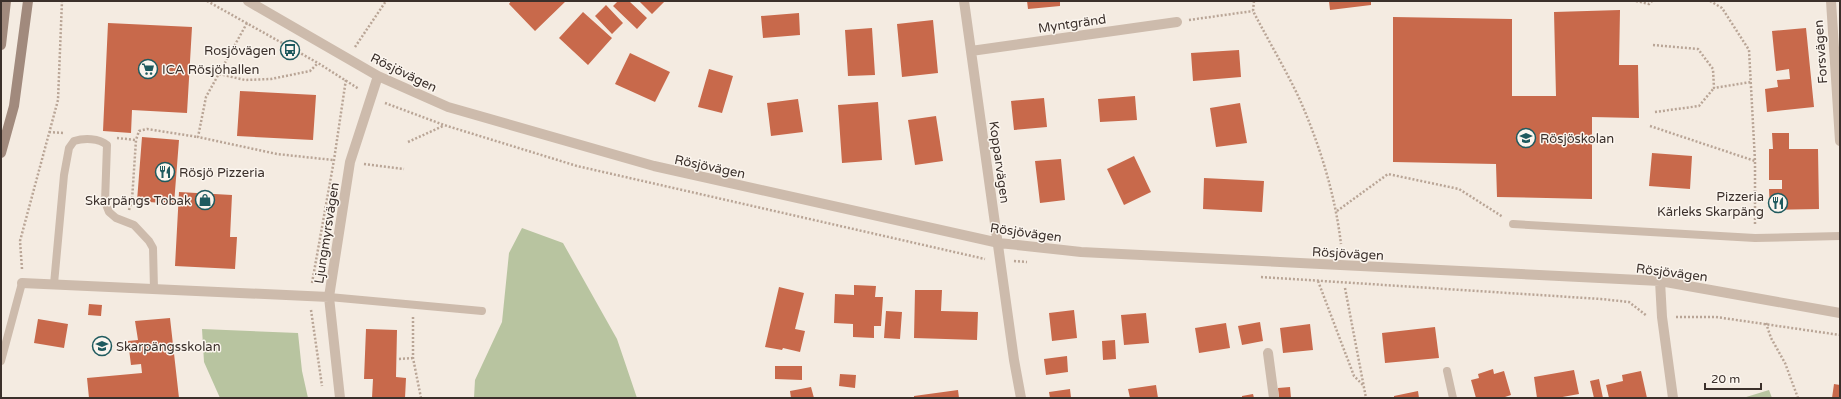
<svg xmlns="http://www.w3.org/2000/svg" width="1841" height="399" font-family="'Varela Round',sans-serif">
<style>
.green{fill:#b8c4a0}
.building{fill:#c8694b}
.lines{fill:none;stroke-linecap:round;stroke-linejoin:round}
.path{stroke:#b9a596;stroke-width:2.5;stroke-dasharray:2 2;stroke-linecap:butt}
.service{stroke:#cdbbac;stroke-width:8}
.minor{stroke:#cdbbac;stroke-width:10}
.secondary{stroke:#a18a7d;stroke-width:10}
.labels{text-anchor:middle;stroke-width:3;stroke-linejoin:round;paint-order:stroke}
.street-label{font-size:13px;fill:#3b302b;stroke:#fbf5ee}
.poi-label{font-size:13px;fill:#3b302b;stroke:#fbf5ee;text-anchor:start}
</style>
<rect width="100%" height="100%" fill="#f4ebe1"/>
<path class="green" d="M522,228l41,15 54,96 20,59h-163l1,-18 27,-58 7,-69z
M202,329l96,4 4,38 6,27h-88l-16,-36z
M1769,390l3,8h-29z"/>
<path class="building" d="M511,1h55l-31,30 -26,-27z
M618,1h11l18,17 -10,11 -24,-23z
M639,1h26l-13,13z
M1027,1h33v5l-32,3z
M1329,1h42v4l-41,5z
M606,5l17,18 -11,11 -17,-18z
M1620,10l-1,55h19l1,53 -47,-1v82l-95,-2 -1,-33 -103,-2v-145l119,2v77h44l-2,-84z
M583,12l29,26 -24,27 -29,-27z
M799,13l1,22 -37,3 -2,-22z
M933,20l5,53 -36,4 -5,-53z
M108,23l84,4 -5,86 -55,-3 -1,23 -28,-2z
M872,28l3,47 -27,1 -3,-46z
M1806,28l8,79 -47,5 -2,-23 13,-2 -1,-7 13,-1 -1,-10 -13,2 -4,-40z
M1239,50l2,27 -48,4 -2,-28z
M630,53l40,19 -15,30 -40,-18z
M709,69l24,7 -11,37 -24,-6z
M240,91l76,4 -3,45 -76,-4z
M1135,96l2,24 -37,2 -2,-23z
M1044,98l3,29 -33,3 -3,-29z
M798,99l5,33 -32,4 -4,-33z
M878,102l4,58 -40,3 -4,-58z
M1240,103l7,40 -31,4 -6,-39z
M936,116l7,45 -28,4 -7,-45z
M1772,133h17v16h29l1,60 -49,1 -1,-21h13v-9h-13v-31h4z
M142,137l37,3 -5,64 -37,-3z
M1652,153l40,3 -2,33 -41,-3z
M1134,156l17,36 -27,13 -17,-36z
M1061,159l4,41 -25,3 -5,-42z
M1204,178l60,3 -2,31 -59,-3z
M179,192l53,3 -2,42h7l-2,32 -60,-3z
M854,285l22,1 -1,11h8l-2,29h-7v12l-21,-1v-13l-19,-1 1,-29 19,1z
M779,287l25,6 -9,36 10,2 -5,21 -17,-4 -1,2 -17,-3z
M915,290h27l-1,21 37,1 -1,28 -63,-2z
M89,304l13,1 -1,11 -13,-1z
M1074,310l3,28 -25,3 -3,-28z
M886,311l16,1 -2,27 -16,-1z
M1146,313l3,30 -25,2 -3,-30z
M170,318l9,80h-90l-2,-20 55,-5 -1,-9 -10,1 -3,-24 10,-1 -3,-19z
M38,319l30,5 -4,24 -30,-5z
M1260,322l3,19 -21,4 -4,-19z
M1226,323l4,25 -31,5 -4,-25z
M1310,324l3,26 -30,3 -3,-25z
M1435,327l4,31 -54,5 -3,-30z
M366,329l31,1 -1,47 10,1 -1,20h-33l1,-19h-9z
M1115,340l1,19 -13,1 -1,-19z
M1067,356l1,16 -22,3 -2,-16z
M775,366h27v14l-27,-1z
M1493,369l1,5 10,-3 7,24 -9,3h-26l-5,-18 8,-2 -1,-4z
M1574,370l5,24 -22,4h-20l-3,-21z
M1641,371l6,27h-38l-3,-13 17,-4 -1,-6z
M840,374l16,1 -1,13 -16,-2z
M1599,379l4,19h-9l-4,-17z
M1834,384l6,1v13h-8z
M1156,385l2,13h-28l-2,-9z
M811,387l3,11h-23l-1,-7z
M1290,387l1,11h-12l-1,-10z
M1070,389l1,9h-21l-1,-6z
M958,390l1,8h-45v-2z
M1418,391l1,7h-25v-2z
M1253,394l1,4h-12v-2z"/>
<g class="lines">
<path class="path" d="M207,1l111,62 41,26
M1254,1l-1,10c15,29 33,59 47,89 20,46 35,94 41,144
M1636,1l13,3 3,-3
M1710,1l12,7 27,42 6,111v64
M1189,20l64,-9
M247,23l-41,74 -8,40 79,17 56,6
M1653,45l45,4 15,20 1,19 37,-6
M355,47l31,-46
M219,74l26,6 26,-1 39,-8 8,-8
M385,103l59,22 133,41 408,93
M1655,112l44,-6 15,-18
M1650,126l105,35
M49,132l15,1
M117,138l19,2
M408,142l35,-16
M364,164l40,5
M129,210l3,-10 4,-60 3,-9 8,-2 51,8
M1337,211l51,-37 71,15 44,28
M1014,261l13,1
M22,269l-2,-28 38,-141 4,-99
M1261,277l340,22 28,3 18,14
M1318,281l36,95 9,9
M312,283l22,-123 12,-81
M1345,288l21,110
M311,310l11,76
M413,317v41l8,40
M1676,317h40l124,18
M1766,323l5,15 14,25 13,35
M399,359l14,-1"/>
<path class="service" d="M1513,224l242,14 85,-2
M54,284l10,-109 5,-27 5,-7c10,-3 25,-3 33,4l-2,57 4,10 7,6 18,7 15,16 4,7 1,41
M329,297l153,14
M1,361l21,-78
M1447,371l6,27"/>
<path class="minor" d="M248,1l130,75 70,31 206,59 345,77 82,9 579,29 180,32
M964,1l50,359 7,38
M1831,1l9,140
M971,51l206,-29
M1660,281l2,36 11,81
M22,283l307,14
M1268,353l6,45
M340,398l-11,-101 21,-135 28,-86"/>
<path class="secondary" d="M1,45l5,-44
M1,153l13,-47 14,-105"/>
</g>
<defs>
<g id="bus-ring" transform="scale(1)"><circle r="9.5" fill="#fbf5ee" stroke="#1f5a5e" stroke-width="1.5"/><path d="M-5-6H5V4H4V6H2V4H-2V6H-4V4H-5ZM-3.5-4V0h7V-4ZM-3.5 1.2v1.5H-2V1.2ZM2 1.2v1.5H3.5V1.2Z" fill="#1f5a5e"/></g>
<g id="supermarket-ring" transform="scale(1)"><circle r="9.5" fill="#fbf5ee" stroke="#1f5a5e" stroke-width="1.5"/><path d="M-6-5.5h2.5l.6 2H6L4.5 2H-2.5L-4.4-4H-6ZM-1.5 3.2a1.3 1.3 0 1 0 .1 0ZM3 3.2a1.3 1.3 0 1 0 .1 0Z" fill="#1f5a5e"/></g>
<g id="school-ring" transform="scale(1)"><circle r="9.5" fill="#fbf5ee" stroke="#1f5a5e" stroke-width="1.5"/><path d="M0-5L7-2L0 1L-7-2ZM-4 1L0 2.5L4 1V4Q0 6-4 4Z" fill="#1f5a5e"/></g>
<g id="restaurant-ring" transform="scale(1)"><circle r="9.5" fill="#fbf5ee" stroke="#1f5a5e" stroke-width="1.5"/><path d="M-5-6h1v4h1v-4h1v4h1v-4h1v5L-1.5 .5V6h-2V.5L-5-1ZM5-6V6H3V1.5H1.5Q1.5-4 5-6Z" fill="#1f5a5e"/></g>
<g id="shop-ring" transform="scale(1)"><circle r="9.5" fill="#fbf5ee" stroke="#1f5a5e" stroke-width="1.5"/><path d="M-5-2.5h2.3a2.7 3.5 0 0 1 5.4 0H5L5.5 6h-11ZM-1.5-2.5h3a1.5 2.3 0 0 0-3 0Z" fill="#1f5a5e"/></g>
</defs>
<g fill-rule="evenodd">
<use href="#bus-ring" x="290" y="50"/>
<use href="#supermarket-ring" x="148" y="69"/>
<use href="#school-ring" x="1526" y="138"/>
<use href="#restaurant-ring" x="165" y="172"/>
<use href="#shop-ring" x="205" y="200"/>
<use href="#restaurant-ring" x="1778" y="203"/>
<use href="#school-ring" x="102" y="346"/>
</g>
<g class="labels">
<g class="street-label">
<text transform="translate(1072 23) rotate(-8)" y="5">Myntgränd</text>
<text transform="translate(1820 52) rotate(-94)" y="5">Forsvägen</text>
<text transform="translate(404 72) rotate(26)" y="5">Rösjövägen</text>
<text transform="translate(1000 162) rotate(82)" y="5">Kopparvägen</text>
<text transform="translate(710 166) rotate(12)" y="5">Rösjövägen</text>
<text transform="translate(1026 232) rotate(8)" y="5">Rösjövägen</text>
<text transform="translate(326 233) rotate(-81)" y="5">Ljungmyrsvägen</text>
<text transform="translate(1348 253) rotate(3)" y="5">Rösjövägen</text>
<text transform="translate(1672 272) rotate(7)" y="5">Rösjövägen</text>
</g>
<g class="poi-label">
<text x="276" y="55" text-anchor="end">Rosjövägen</text>
<text x="162" y="74">ICA Rösjöhallen</text>
<text x="1540" y="143">Rösjöskolan</text>
<text x="179" y="177">Rösjö Pizzeria</text>
<text x="1764" y="201" text-anchor="end">Pizzeria<tspan x="1764" dy="15">Kärleks Skarpäng</tspan></text>
<text x="191" y="205" text-anchor="end">Skarpängs Tobak</text>
<text x="116" y="351">Skarpängsskolan</text>
</g>
</g>
<rect width="1841" height="399" fill="none" stroke="#3b302b" stroke-width="4"/>
<path d="M1705 383v6h56v-6" fill="none" stroke="#3b302b" stroke-width="2"/>
<text x="1711" y="383" font-size="12" fill="#3b302b" stroke="#fbf5ee" stroke-width="3" paint-order="stroke">20 m</text>
</svg>
